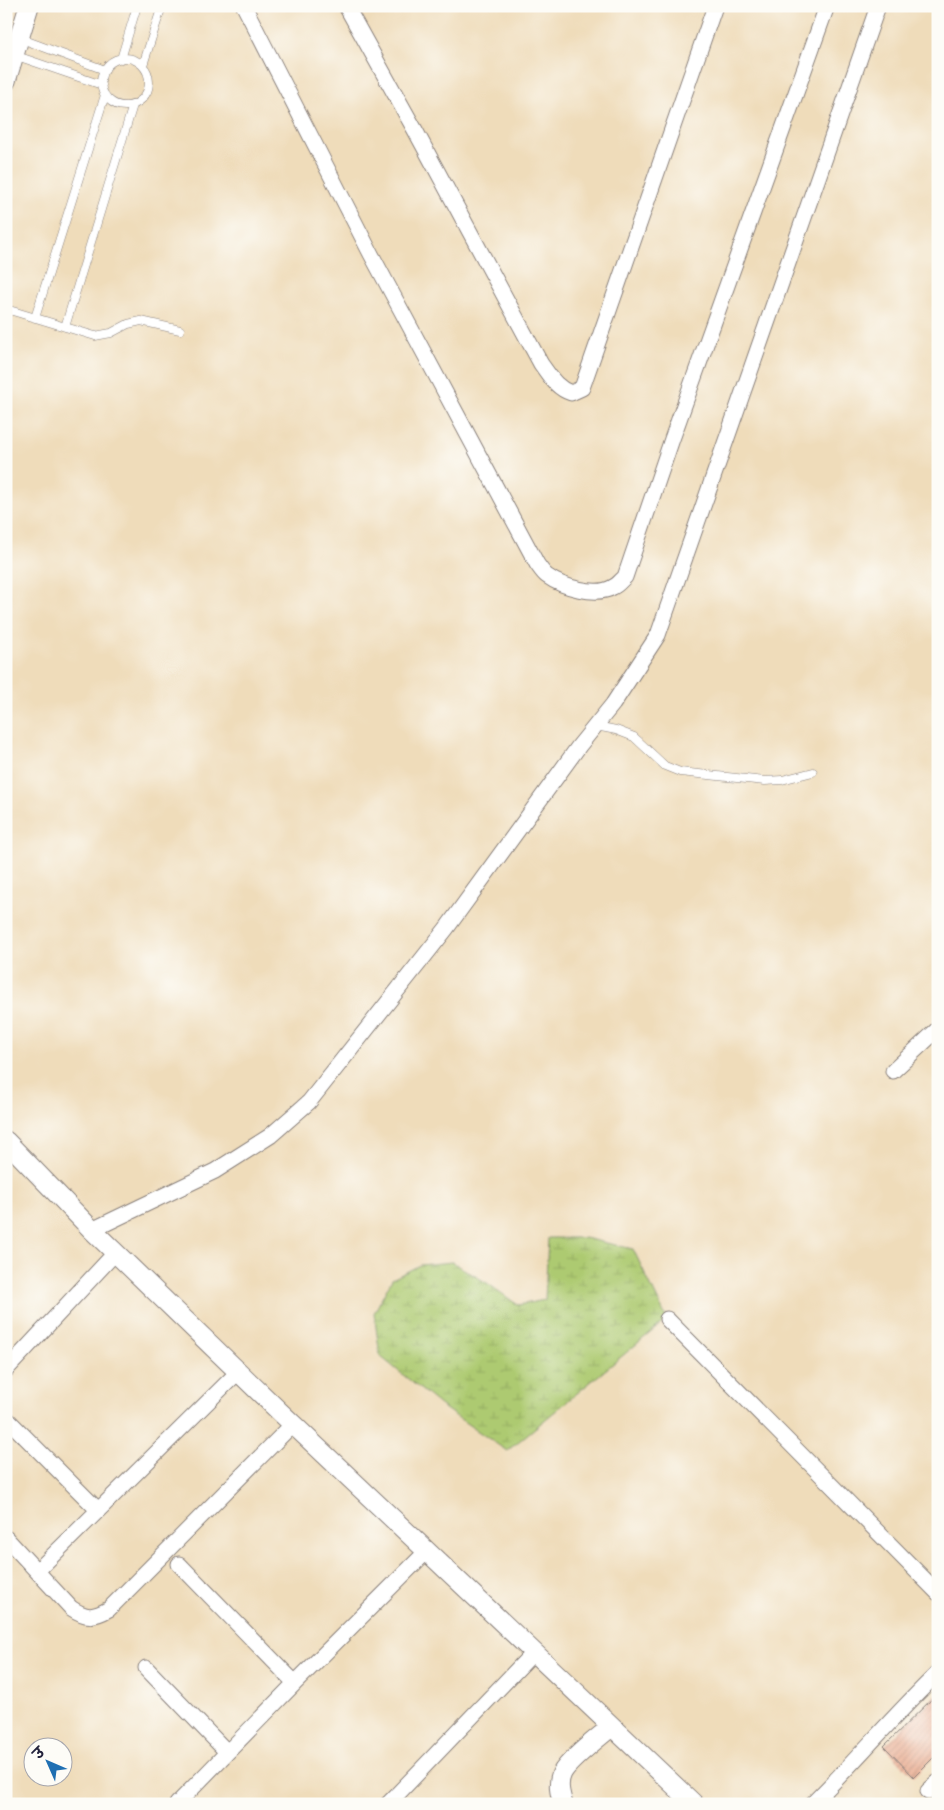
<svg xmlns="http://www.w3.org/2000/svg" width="944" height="1810" font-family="'Indie Flower','Playpen Sans Deva',sans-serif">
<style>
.wetland{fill:url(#wetland-marsh);stroke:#687656}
.building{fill:url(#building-hatch)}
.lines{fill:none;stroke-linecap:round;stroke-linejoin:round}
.service-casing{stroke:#887f7a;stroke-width:9}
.minor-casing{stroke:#887f7a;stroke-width:17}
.tertiary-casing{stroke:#887f7a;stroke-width:21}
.service{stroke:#fff;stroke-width:8}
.minor{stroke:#fff;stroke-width:15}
.tertiary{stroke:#fff;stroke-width:19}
</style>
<defs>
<pattern id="wetland-marsh" width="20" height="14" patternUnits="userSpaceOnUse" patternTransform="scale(1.25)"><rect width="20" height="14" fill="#adca71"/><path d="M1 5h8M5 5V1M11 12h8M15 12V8" fill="none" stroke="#95ad63"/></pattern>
<pattern id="building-hatch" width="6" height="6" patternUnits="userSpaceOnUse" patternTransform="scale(1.25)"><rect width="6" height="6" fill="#e79f7f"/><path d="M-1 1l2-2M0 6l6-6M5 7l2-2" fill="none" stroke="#bb8169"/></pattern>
</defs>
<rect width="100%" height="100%" fill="#fdfcf7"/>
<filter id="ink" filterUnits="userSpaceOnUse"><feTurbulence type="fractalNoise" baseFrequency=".02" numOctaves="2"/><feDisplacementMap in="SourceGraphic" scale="10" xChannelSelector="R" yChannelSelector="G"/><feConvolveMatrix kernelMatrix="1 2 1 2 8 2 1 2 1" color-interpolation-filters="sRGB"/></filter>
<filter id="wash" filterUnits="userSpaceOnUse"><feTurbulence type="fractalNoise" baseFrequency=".0096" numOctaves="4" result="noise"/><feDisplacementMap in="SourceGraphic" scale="20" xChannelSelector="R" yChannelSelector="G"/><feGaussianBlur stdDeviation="1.12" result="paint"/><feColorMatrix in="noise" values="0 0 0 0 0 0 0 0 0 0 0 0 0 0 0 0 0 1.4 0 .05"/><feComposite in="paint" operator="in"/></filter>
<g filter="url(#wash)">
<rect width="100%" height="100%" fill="#efdcba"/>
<path class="wetland" d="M548,1238h36l49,11 34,70 -160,132 -66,-45 -61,-50 -6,-43 18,-34 28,-14 32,-3 35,21 31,22 27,-5z"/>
<g id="blocks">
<path class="building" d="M938,1693v60l-24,24 -30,-31z"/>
</g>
</g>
<g filter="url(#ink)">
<use href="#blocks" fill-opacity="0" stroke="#887f7a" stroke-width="1"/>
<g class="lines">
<g class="service-casing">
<path id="service" d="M19,38l86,32
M14,55l88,30
M101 82a24 24 0 1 1 48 0a24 24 0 1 1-48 0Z
M121,59l16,-53
M143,65l19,-59
M6,309l89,27 16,-3 17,-9 13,-3 39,9
M35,318l70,-223
M65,327l68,-222
M596,726l20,4 18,7 31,29 15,6 85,9 17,-1 31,-8"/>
</g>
<g class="minor-casing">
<path id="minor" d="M244,6l127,248 166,310c3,4 6,9 10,12 15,11 50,21 66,11 5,-2 8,-7 12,-10l47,-138 155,-433
M346,6l69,124 126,234c9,12 15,24 30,29l11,-5 133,-382
M893,1071l45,-42
M92,1230l123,-59 55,-35 39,-34 137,-173 133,-183 34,-42 45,-69 220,-629
M667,1319l271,274
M6,1370l110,-118
M6,1418l92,92
M6,1538l65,70c15,10 22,10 38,1l184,-185
M179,1564l116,119
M37,1571l202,-200
M146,1668l81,84
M928,1791l10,-9
M177,1804l118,-121 131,-131
M388,1804l145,-151
M812,1804c44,-43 82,-89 126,-131"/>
</g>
<g class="tertiary-casing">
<path id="tertiary" d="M6,81l23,-75
M6,1141l86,89 188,182 414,392
M563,1804c-3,-10 -6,-21 -1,-31 6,-12 37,-36 49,-46"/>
</g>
<use href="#service" class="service"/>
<use href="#minor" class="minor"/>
<use href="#tertiary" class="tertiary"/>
</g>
</g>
<rect width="944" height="1810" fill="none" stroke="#fdfcf7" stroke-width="25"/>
<g transform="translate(48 1762) rotate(315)"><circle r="24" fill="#fdfcf7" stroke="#a5a5ac"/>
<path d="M0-4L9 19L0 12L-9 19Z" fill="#1f6fb2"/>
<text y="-8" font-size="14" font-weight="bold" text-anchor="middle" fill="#22223b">उ</text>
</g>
</svg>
